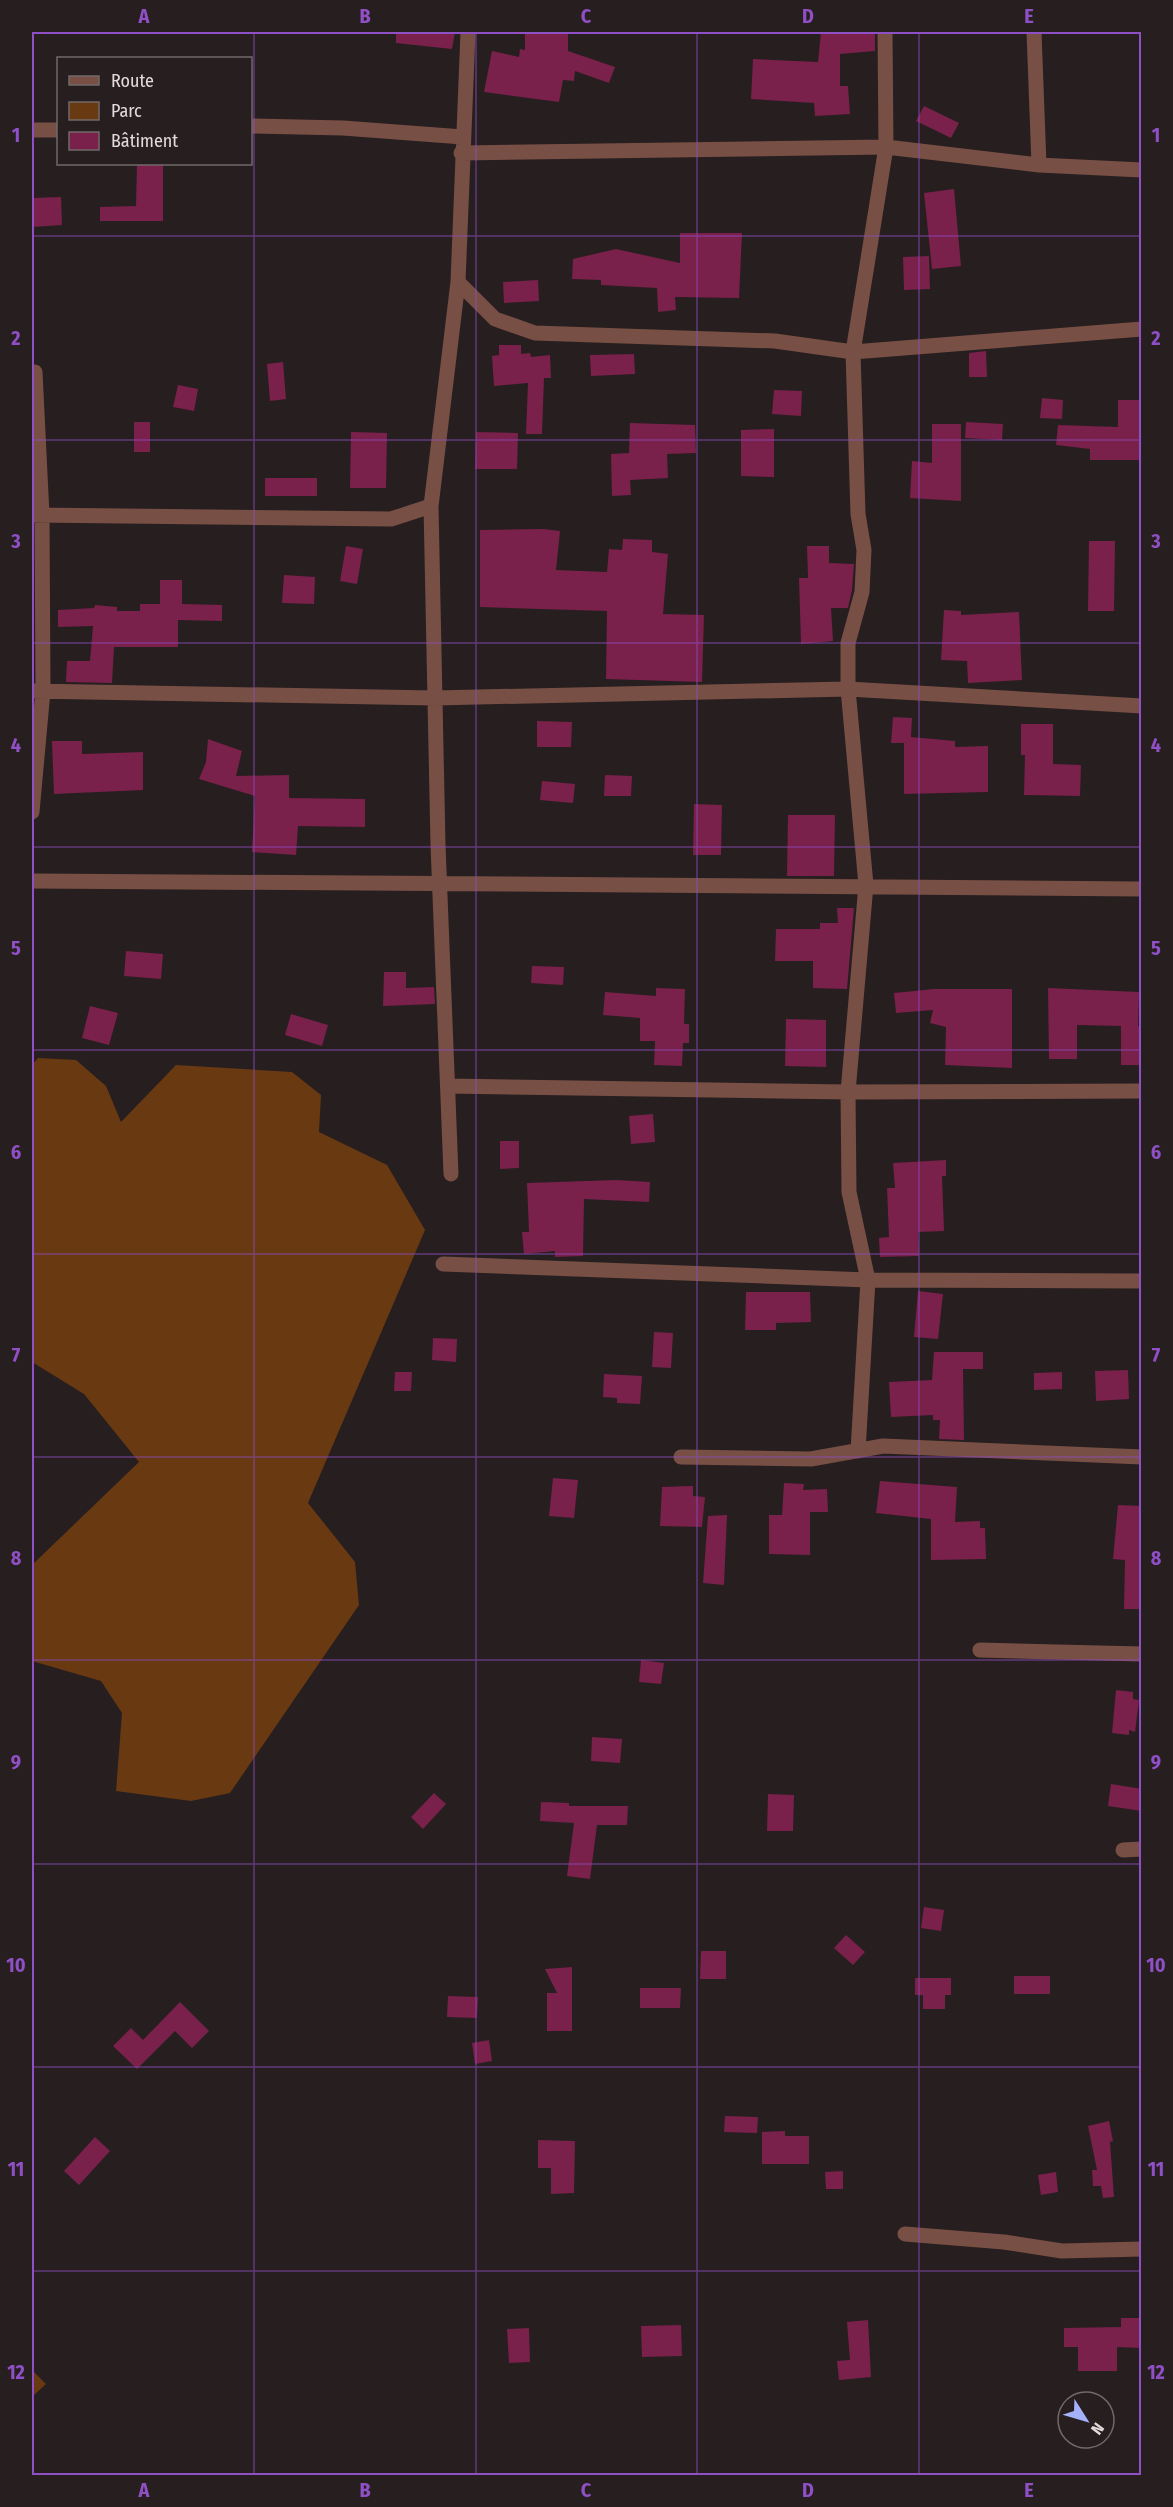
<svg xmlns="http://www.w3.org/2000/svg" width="1173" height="2507" font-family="'Fira Sans Condensed',sans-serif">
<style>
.green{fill:#693912}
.building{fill:#79204b}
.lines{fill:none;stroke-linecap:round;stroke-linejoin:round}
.minor{stroke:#784f45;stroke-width:15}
.grid{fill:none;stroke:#8f4fc5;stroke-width:1.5;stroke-opacity:0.55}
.neatline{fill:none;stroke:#8f4fc5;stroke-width:2}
.grid-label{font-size:20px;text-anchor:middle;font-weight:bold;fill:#8f4fc5}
</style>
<rect width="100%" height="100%" fill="#271e1f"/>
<path class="green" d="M38,1058l38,2 30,26 15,36 55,-57 116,7 29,23 -2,37 68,33 38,65 -117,273 47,59 4,43 -129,188 -39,8 -75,-10 6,-78 -21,-32 -69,-20v-96l107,-103 -55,-68 -52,-32v-297z
M32,2370l14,14 -14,13z"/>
<path class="building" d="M396,32h59l-3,17 -56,-6z
M525,32h43v19l47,16 -6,16 -34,-12 -1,10 -11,-1 -4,22 -75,-10 8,-41 27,6 1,-8 5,1z
M821,32h29v2l25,-2v19l-35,3v32h8l2,28 -35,2 -1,-13 -63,-4 2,-40 65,3z
M924,106l35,17 -8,15 -35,-17z
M137,164h26v57h-63v-14l36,-1z
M954,189l7,77 -29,3 -8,-76z
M61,197l1,28 -30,2v-29z
M680,233h62l-3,65 -64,-1 1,13 -18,2 -1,-24 -56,-3v-5l-29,-1 1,-20 43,-10 64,14z
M929,256l1,33 -26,1 -1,-33z
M538,280l1,21 -35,2 -1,-21z
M499,345h22v9l9,-1 1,4 19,-2 1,23h-7l-2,56h-16l2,-51 -34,3 -2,-30 7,-1z
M986,351l1,26h-18v-24z
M634,354l1,20 -44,2 -1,-21z
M283,362l3,37 -16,2 -3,-37z
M178,385l20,4 -4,22 -21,-4z
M774,390l28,1 -1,25 -29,-2z
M1042,398l21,2 -1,19 -22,-1z
M1118,400h24v60h-52v-11l-34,-4 2,-20 60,2z
M134,422h16v30h-16z
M966,422l37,2 -1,16 -37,-2z
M630,423l65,2 1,28 -29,1 1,24 -38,2 1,15 -19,1 -1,-42 18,-1z
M932,424h29v77l-51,-3 2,-37 20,2z
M774,429v48l-33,-1v-46z
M351,432l36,1 -1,55h-36z
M476,432l42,1 -1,36h-42z
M265,478h52v18h-52z
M543,529l17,2 -4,39 51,2 2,-23 13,1 1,-11 29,1v12l16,2 -5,60 41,1 -2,67 -96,-3 1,-68 -127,-4v-77z
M1089,541h26l-1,70h-26z
M346,546l17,3 -6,35 -17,-3z
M807,546h22v17l25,1 -2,26 -4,18h-17l2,33 -32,3 -2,-66h9z
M284,575l31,2 -1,27 -32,-1z
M160,580h22v24l40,1v16l-44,-1v27h-64l-2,36 -46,-1 1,-21h23l3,-35 -35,1v-17l36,-2 1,-3 22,2v4h23v-7h20z
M944,610l17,1v4l58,-3 3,68 -54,3 -1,-22 -26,-1z
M893,717l19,1 -1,19 44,4v6l33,-1v46l-84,2v-51h-13z
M537,721l35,1 -1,25h-34z
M1021,724h32v40l28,1 -1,31 -56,-1 1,-40h-4z
M208,739l34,12 -6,25 53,-1v23l76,1v28l-67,-1 -2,29 -44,-3 3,-56 -56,-17 7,-17z
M52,741h30v13l61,-2v38l-89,4z
M605,775l27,1 -1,20h-27z
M542,781l33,3 -2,19 -33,-3z
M694,804l28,1 -1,50h-28z
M788,815h47l-1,61h-47z
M837,908h17l-7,81 -34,-1v-27h-38l1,-32h44v-6h18z
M126,951l37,3 -2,25 -37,-3z
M532,966l32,1 -1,18 -32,-2z
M384,972h22v16l28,-1 1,17 -52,2z
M656,988l29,1 -1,35h5v19h-6l-1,23 -28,-1 1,-24h-15v-23l-37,-3 2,-23 51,4z
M1048,988l91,4 -1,34h4v39h-21v-39l-44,-1v34h-28z
M934,989h78v79l-67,-3 1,-38 -16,-4 3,-13 -37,3 -2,-20z
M90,1006l28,7 -9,32 -27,-7z
M291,1014l37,11 -6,21 -37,-11z
M786,1019l40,1v47l-41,-1z
M653,1114l2,28 -24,2 -2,-28z
M500,1141h19v27l-19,1z
M946,1160v16h-4l2,55 -26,1 1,24 -39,1 -1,-19 10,-1 -2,-49h8l-2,-25z
M616,1180l34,2 -1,20 -65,-3 -1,57 -28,1v-6l-31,3 -2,-22h7l-2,-49z
M918,1291l25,3 -5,45 -24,-2z
M746,1292h64l1,30 -35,1v7h-31z
M654,1332l19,1 -2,35 -19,-1z
M433,1338l24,1 -1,23 -24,-2z
M934,1352h49v17h-20l1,71 -25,-1 1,-19h-7v-5l-42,2 -2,-35 43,-2z
M1128,1370l1,29 -33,2 -1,-30z
M395,1372h17l-1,19h-17z
M1062,1372v17l-28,1v-17z
M604,1374l38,2 -2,28 -23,-1v-5l-14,-1z
M553,1478l25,2 -4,38 -25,-2z
M880,1481l77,6 -2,35 25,-1v7h5l1,31 -55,1v-41l-55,-6z
M784,1483l20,1 -1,6 24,-1 1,23h-18v43l-41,-1v-39h13z
M693,1486v10l12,1 -3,30 -42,-1 2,-39z
M1118,1505l24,1v103h-18l1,-49 -12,-1z
M727,1515l-3,70 -21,-2 5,-67z
M641,1660l23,3 -3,21 -22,-2z
M1116,1690l17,2v7l6,1 -4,32 -6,-2v5l-17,-2z
M592,1737l30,2 -2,24 -29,-2z
M1111,1784l31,5v22l-34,-5z
M434,1793l12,11 -23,25 -12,-12z
M768,1794l26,1 -1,36h-26z
M541,1802l28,1v3h59l-1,19h-30l-7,54 -23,-3 7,-53 -34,-2z
M924,1907l20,3 -3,21 -20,-3z
M846,1935l19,17 -12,13 -19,-17z
M701,1951h25v28h-26z
M572,1967v64h-25v-38h10l-12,-24z
M1014,1976h36v18h-36z
M915,1978h36v17h-6v14h-22v-14h-8z
M640,1988h41l-1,20h-40z
M448,1996l30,1 -1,21 -30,-1z
M180,2002l29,29 -17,17 -17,-17 -38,38 -24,-23 18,-18 12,12z
M489,2040l3,21 -17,3 -3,-21z
M725,2116l33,1 -1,16 -33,-1z
M1109,2121l4,20 -3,1 4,55 -11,1 -2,-12h-8l-1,-16h5l-9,-44z
M785,2131v5h24v28h-47v-32z
M95,2137l15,14 -31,34 -15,-14z
M538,2140l37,1 -1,52 -23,1v-26h-13z
M843,2171v18h-17l-1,-17z
M1056,2172l2,20 -17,3 -3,-20z
M1121,2318h21v30l-25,-1v24h-39v-24h-14v-19l57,-1z
M868,2320l3,57 -32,3 -2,-19 13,-1 -3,-38z
M681,2325l1,31 -40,1 -1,-31z
M529,2328l1,34 -21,1 -2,-34z"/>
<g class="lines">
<path class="minor" d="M1034,32l5,133
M250,126l93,2 120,9
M32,130h26
M461,153l425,-6 153,18 103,5
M458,282l37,37 40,14 240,8 78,11 289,-23
M34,515l357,4 40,-13
M32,691l403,7 413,-9 294,17
M32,812l11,-121 -1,-176 -7,-143
M32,881c370,4 740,2 1110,8
M448,1086l400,6 294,-1
M451,1174l-13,-329 -7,-339 27,-224 10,-250
M443,1264l425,16 274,1
M858,1451l10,-171 -19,-88 -1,-100 18,-207 -18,-196v-46l14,-51 2,-42 -6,-36 -5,-162 33,-205 -1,-115
M681,1457l130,2 72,-13 259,11
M980,1650l162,4
M1123,1850l19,-1
M905,2234l99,8 58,9 80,-2"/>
</g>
<path class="grid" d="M254,32v2444M476,32v2444M697,32v2444M919,32v2444M32,236h1110M32,440h1110M32,643h1110M32,847h1110M32,1050h1110M32,1254h1110M32,1457h1110M32,1660h1110M32,1864h1110M32,2067h1110M32,2271h1110"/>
<rect width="1173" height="2507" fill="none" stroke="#271e1f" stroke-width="66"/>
<rect x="57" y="57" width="195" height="108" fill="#271e1f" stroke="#716a6a" stroke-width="1.5"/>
<rect x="69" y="76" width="30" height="9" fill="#784f45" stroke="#716a6a" stroke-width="1.5"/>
<text x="111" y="87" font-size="18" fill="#e1dbdb">Route</text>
<rect x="69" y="102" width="30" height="18" fill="#693912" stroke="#716a6a" stroke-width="1.5"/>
<text x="111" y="117" font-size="18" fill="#e1dbdb">Parc</text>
<rect x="69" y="132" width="30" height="18" fill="#79204b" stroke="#716a6a" stroke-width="1.5"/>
<text x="111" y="147" font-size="18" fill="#e1dbdb">Bâtiment</text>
<g transform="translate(1086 2420) rotate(127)"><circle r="28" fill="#271e1f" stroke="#716a6a" stroke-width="1.5"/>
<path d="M0-4.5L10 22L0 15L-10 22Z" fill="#a4b2fc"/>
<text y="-9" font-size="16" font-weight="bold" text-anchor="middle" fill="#e1dbdb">N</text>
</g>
<rect x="33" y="33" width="1107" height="2441" class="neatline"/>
<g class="grid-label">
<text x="144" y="23">A</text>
<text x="365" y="23">B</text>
<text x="586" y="23">C</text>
<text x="808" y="23">D</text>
<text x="1029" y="23">E</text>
<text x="16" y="142">1</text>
<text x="1156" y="142">1</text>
<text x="16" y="345">2</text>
<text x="1156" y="345">2</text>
<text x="16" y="548">3</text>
<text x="1156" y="548">3</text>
<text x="16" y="752">4</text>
<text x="1156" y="752">4</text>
<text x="16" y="955">5</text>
<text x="1156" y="955">5</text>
<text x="16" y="1159">6</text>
<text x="1156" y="1159">6</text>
<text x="16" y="1362">7</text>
<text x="1156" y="1362">7</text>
<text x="16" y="1565">8</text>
<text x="1156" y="1565">8</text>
<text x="16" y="1769">9</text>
<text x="1156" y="1769">9</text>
<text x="16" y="1972">10</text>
<text x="1156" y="1972">10</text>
<text x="16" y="2176">11</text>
<text x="1156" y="2176">11</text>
<text x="16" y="2379">12</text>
<text x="1156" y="2379">12</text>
<text x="144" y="2497">A</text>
<text x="365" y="2497">B</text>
<text x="586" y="2497">C</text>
<text x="808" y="2497">D</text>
<text x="1029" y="2497">E</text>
</g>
</svg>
